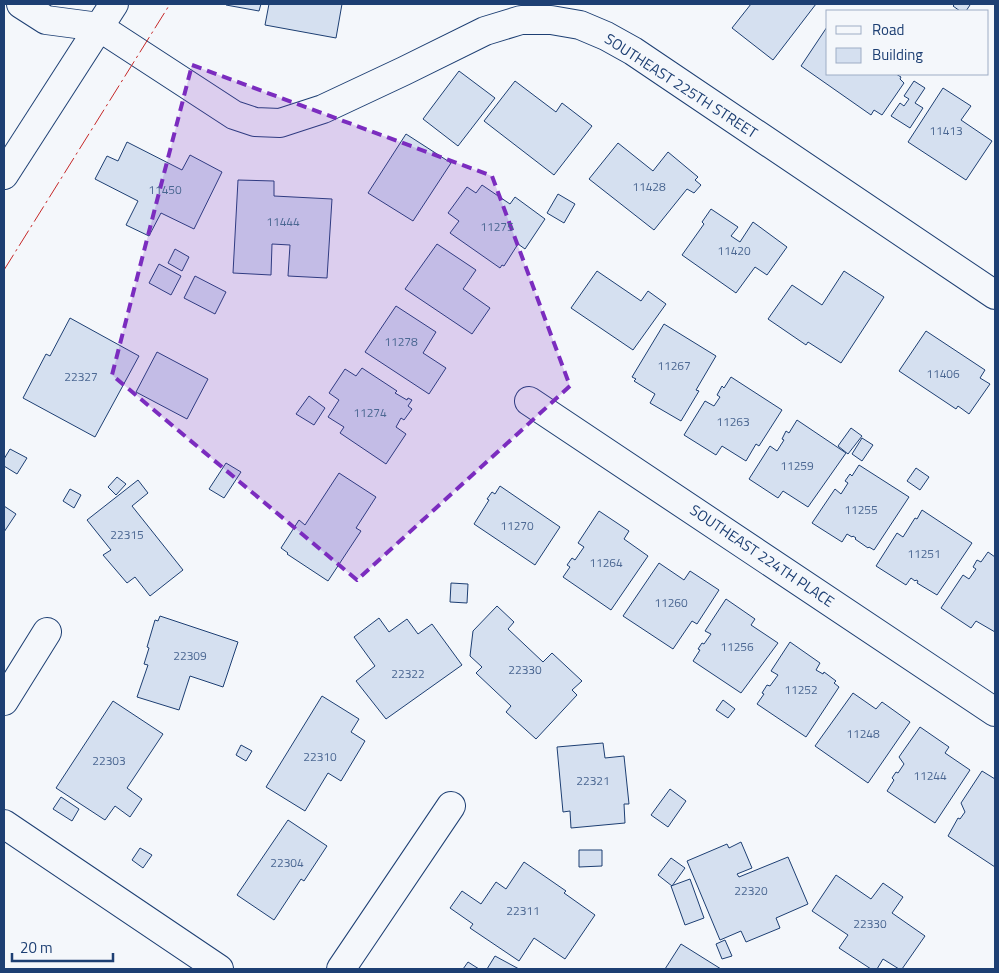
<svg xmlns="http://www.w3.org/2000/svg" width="999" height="973" font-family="'Titillium Web',sans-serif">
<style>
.building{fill:#d5e0f0;stroke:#1d3f73}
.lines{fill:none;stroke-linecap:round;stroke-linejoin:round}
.minor-casing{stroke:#1d3f73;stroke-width:30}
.major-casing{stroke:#1d3f73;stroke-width:30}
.minor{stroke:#f4f7fb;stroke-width:28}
.major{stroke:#f4f7fb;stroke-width:28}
.power{stroke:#c62828;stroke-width:1;stroke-dasharray:18 4 2.5 4;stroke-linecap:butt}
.marked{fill:#7b2cbf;fill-opacity:0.2;stroke:#7b2cbf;stroke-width:4;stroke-dasharray:10 6;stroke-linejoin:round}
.labels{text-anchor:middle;stroke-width:4;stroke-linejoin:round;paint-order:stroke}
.number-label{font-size:12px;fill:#4b6792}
.street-label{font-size:15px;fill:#1d3f73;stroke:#f4f7fb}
</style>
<rect width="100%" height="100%" fill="#f4f7fb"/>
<path class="building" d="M227,4h34l-2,7 -33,-6z
M269,4h73l-6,34 -71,-13z
M751,4h65l-43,56 -41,-32z
M955,4h13l2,1 -4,6h-6l-7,-5z
M827,27l1,47h68l5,3 -1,2 4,4 -22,32 -8,-5 -3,5 -70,-49z
M459,71l36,27 -37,48 -35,-27z
M515,81l41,31 6,-9 30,23 -38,49 -70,-54z
M914,81l11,7 -10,15 8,5 -13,20 -19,-12 9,-13 4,3 5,-7 -5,-3z
M943,88l28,18 -10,14 31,21 -26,39 -58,-38z
M406,134l45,29 -38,58 -45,-28z
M127,142l55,28 8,-15 32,17 -28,57 -33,-16 -12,23 -23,-11 12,-24 -43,-22 12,-23 11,5z
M618,143l35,28 15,-19 30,25 -3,3 6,5 -7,8 -7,-4 -33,41 -65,-51z
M238,180l36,1v15l58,3 -5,79 -39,-2 2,-31 -18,-1 -1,31 -38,-2z
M482,185l28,19 5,-7 30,22 -20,30 -7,-5 -14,22 -2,-1 -2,3 -50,-35 9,-12 -11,-8 19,-26 9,6z
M558,194l17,10 -11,19 -17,-10z
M711,209l27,18 -7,9 9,6 13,-20 34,25 -20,28 -12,-8 -19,26 -54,-38 22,-31 -2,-2z
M437,244l39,26 -13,19 27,19 -18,26 -67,-45z
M175,249l14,8 -7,14 -14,-8z
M159,264l22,12 -10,19 -22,-12z
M597,271l44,30 7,-10 18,13 -33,46 -62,-42z
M844,271l40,26 -43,66 -33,-21 -2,3 -38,-26 24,-34 30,20z
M195,276l31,16 -11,22 -31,-16z
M396,306l40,26 -13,21 23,15 -17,26 -64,-42z
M70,318l69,38 -44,81 -72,-39 23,-44 4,2z
M664,324l52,32 -20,34 3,1 -18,30 -31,-18 5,-9 -21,-13 2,-2 -4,-2z
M926,331l59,39 -5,8 10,6 -21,30 -11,-8 -2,3 -57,-38z
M157,352l51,27 -21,40 -51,-27z
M362,368l35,23 -2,2 12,7 1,-2 4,2 -4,6 4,3 -8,11 -3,-2 -5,9 10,7 -20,30 -46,-31 4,-6 -16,-10 11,-17 -10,-7 16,-24 11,7z
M731,377l51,33 -23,36 -3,-2 -10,17 -24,-15 -6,9 -32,-20 21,-34 9,5 6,-9 -3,-2 5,-9 2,2z
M309,396l16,12 -11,17 -18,-11z
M797,420l49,33 -38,54 -25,-16 -5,7 -29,-19 21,-33 7,5 7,-11 -2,-1 4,-8 3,2z
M851,428l11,8 -14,18 -10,-8z
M862,438l11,7 -11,16 -10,-7z
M10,449l17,9 -10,16 -13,-8v-7z
M226,463l15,9 -17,26 -15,-9z
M859,465l50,32 -35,53 -5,-3 -1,1 -13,-9 1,-1 -3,-2 -1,1 -5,-3 -5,8 -30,-19 23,-34 6,5 7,-11 -3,-2 5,-7 2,2z
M916,468l13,9 -9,13 -13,-9z
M339,473l37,24 -20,31 5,3 -33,50 -41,-27 1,-1 -7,-5 18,-28 6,5z
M117,477l9,7 -10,11 -8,-8z
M138,480l10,13 -16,13 51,64 -33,26 -15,-19 -8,6 -24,-28 8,-5 -24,-30z
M500,486l60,41 -25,38 -61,-41 15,-24 -2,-1 5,-7 3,2z
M70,489l11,6 -7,13 -11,-7z
M4,506l12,8 -12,18z
M922,510l50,33 -35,52 -20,-12 1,-2 -2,-1 -1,1 -4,-3 -5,7 -30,-19 21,-33 6,4 12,-19 2,1z
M599,511l30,20 -5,8 24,17 -37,54 -48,-33 7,-10 -3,-2 5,-7 3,2 9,-13 -6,-4z
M988,552l7,5v75l-19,-11 -5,7 -30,-20 22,-33 6,4 7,-10 -3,-2 4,-7 4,2z
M659,563l25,17 6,-9 29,19 -22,34 -5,-3 -19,28 -50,-33z
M451,583l17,1 -1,19 -17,-1z
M726,599l29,20 -4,6 27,18 -37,50 -48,-32 7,-11 -2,-1 4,-6 2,1 7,-10 -6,-3z
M497,606l17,16 -6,7 35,33 9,-9 30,28 -10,9 5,5 -41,44 -30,-27 5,-6 -35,-33 6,-6 -12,-11 3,-25z
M160,616l78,26 -15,45 -33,-11 -11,34 -42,-13 11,-32 -4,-1 5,-16 -2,-1 8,-27 3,1z
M379,618l10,14 18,-13 11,15 14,-10 30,41 -76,54 -30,-38 19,-15 -21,-29z
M790,642l30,21 -4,7 7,4 1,-2 12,9 -2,2 5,4 -33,50 -49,-33 7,-10 -2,-1 5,-8 3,1 8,-11 -7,-4z
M853,693l23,16 6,-7 28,20 -42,61 -53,-37z
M322,696l37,23 -8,13 14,9 -24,40 -13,-8 -23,38 -39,-24z
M723,700l12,9 -7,9 -12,-8z
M113,701l50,33 -36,54 15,11 -12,18 -15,-11 -10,14 -49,-32z
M920,727l29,20 -4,6 25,17 -35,53 -48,-32 7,-11 -2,-2 4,-6 2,1 6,-9 -5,-7z
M603,743l2,15 19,-2 5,48h-5l1,19 -54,5 -1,-17 -7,1 -6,-65z
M241,745l11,6 -6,10 -10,-6z
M982,771l13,8v88l-47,-31 10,-18 2,1 5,-7 -4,-9z
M670,789l16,12 -18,26 -17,-12z
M61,797l18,12 -7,12 -19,-12z
M288,820l39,26 -23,35 -3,-2 -27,41 -37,-25z
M741,842l11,26 -15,6 2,3 49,-20 20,47 -32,14 4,10 -34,14 -5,-11 -21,9 -33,-79 40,-17 2,4z
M140,848l12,7 -9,13 -11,-8z
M579,850h23v16l-23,1z
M671,858l14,10 -13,18 -14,-11z
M524,862l42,29 -2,2 31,22 -30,44 -31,-21 -15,23 -49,-33 3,-4 -23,-16 12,-17 19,13 15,-22 10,7z
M836,875l35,24 12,-16 20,14 -11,16 33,23 -23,33h-3l-16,-10 -6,10h-6l-32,-21 9,-13 -36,-24z
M690,879l14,39 -19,7 -14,-39z
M725,940l7,16 -10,3 -6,-15z
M681,944l40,25h-56z
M495,956l24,13h-32z
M468,962l11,7h-16z"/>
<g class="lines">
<g class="minor-casing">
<path id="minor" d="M21,4l25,16 53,7 135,88 21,7 25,1 43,-14 81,-38 81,-40 36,-11h30l29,5 26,11 27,15 362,244
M529,401l466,311
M4,701l43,-69
M4,824l215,145
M341,969l110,-163"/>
</g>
<g class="major-casing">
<path id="major" d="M4,175l110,-171"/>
</g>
<use href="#minor" class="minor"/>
<use href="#major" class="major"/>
<path class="power" d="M4,270l166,-266"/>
</g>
<path class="marked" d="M192,65l300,111 78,210 -213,194 -245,-205z"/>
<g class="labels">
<g class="number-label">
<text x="946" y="135">11413</text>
<text x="649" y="191">11428</text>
<text x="165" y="194">11450</text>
<text x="283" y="226">11444</text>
<text x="497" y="231">11275</text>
<text x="734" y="255">11420</text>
<text x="401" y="346">11278</text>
<text x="674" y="370">11267</text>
<text x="943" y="378">11406</text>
<text x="81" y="381">22327</text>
<text x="370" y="417">11274</text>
<text x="733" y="426">11263</text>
<text x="797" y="470">11259</text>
<text x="861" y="514">11255</text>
<text x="517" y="530">11270</text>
<text x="127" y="539">22315</text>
<text x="924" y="558">11251</text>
<text x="606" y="567">11264</text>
<text x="671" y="607">11260</text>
<text x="737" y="651">11256</text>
<text x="190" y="660">22309</text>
<text x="525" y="674">22330</text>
<text x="408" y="678">22322</text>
<text x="801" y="694">11252</text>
<text x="863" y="738">11248</text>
<text x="320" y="761">22310</text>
<text x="109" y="765">22303</text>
<text x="930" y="780">11244</text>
<text x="593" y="785">22321</text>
<text x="287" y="867">22304</text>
<text x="751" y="895">22320</text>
<text x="523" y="915">22311</text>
<text x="870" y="928">22330</text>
</g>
<g class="street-label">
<text transform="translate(681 86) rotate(33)" y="5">SOUTHEAST 225TH STREET</text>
<text transform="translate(762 556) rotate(34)" y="5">SOUTHEAST 224TH PLACE</text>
</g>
</g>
<rect width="999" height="973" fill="none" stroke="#1d3f73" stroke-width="10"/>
<rect x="826" y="10" width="162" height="65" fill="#f4f7fb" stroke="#9eadc5"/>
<rect x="836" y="26" width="25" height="8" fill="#f4f7fb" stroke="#9eadc5"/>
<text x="872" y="35" font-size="15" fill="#1d3f73">Road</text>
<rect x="836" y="48" width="25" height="15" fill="#d5e0f0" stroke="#9eadc5"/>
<text x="872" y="60" font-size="15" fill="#1d3f73">Building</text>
<path d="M12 953v8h101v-8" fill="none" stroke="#1d3f73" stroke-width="2.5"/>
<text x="20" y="953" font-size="15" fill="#1d3f73" stroke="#f4f7fb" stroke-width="4" paint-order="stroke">20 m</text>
</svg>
